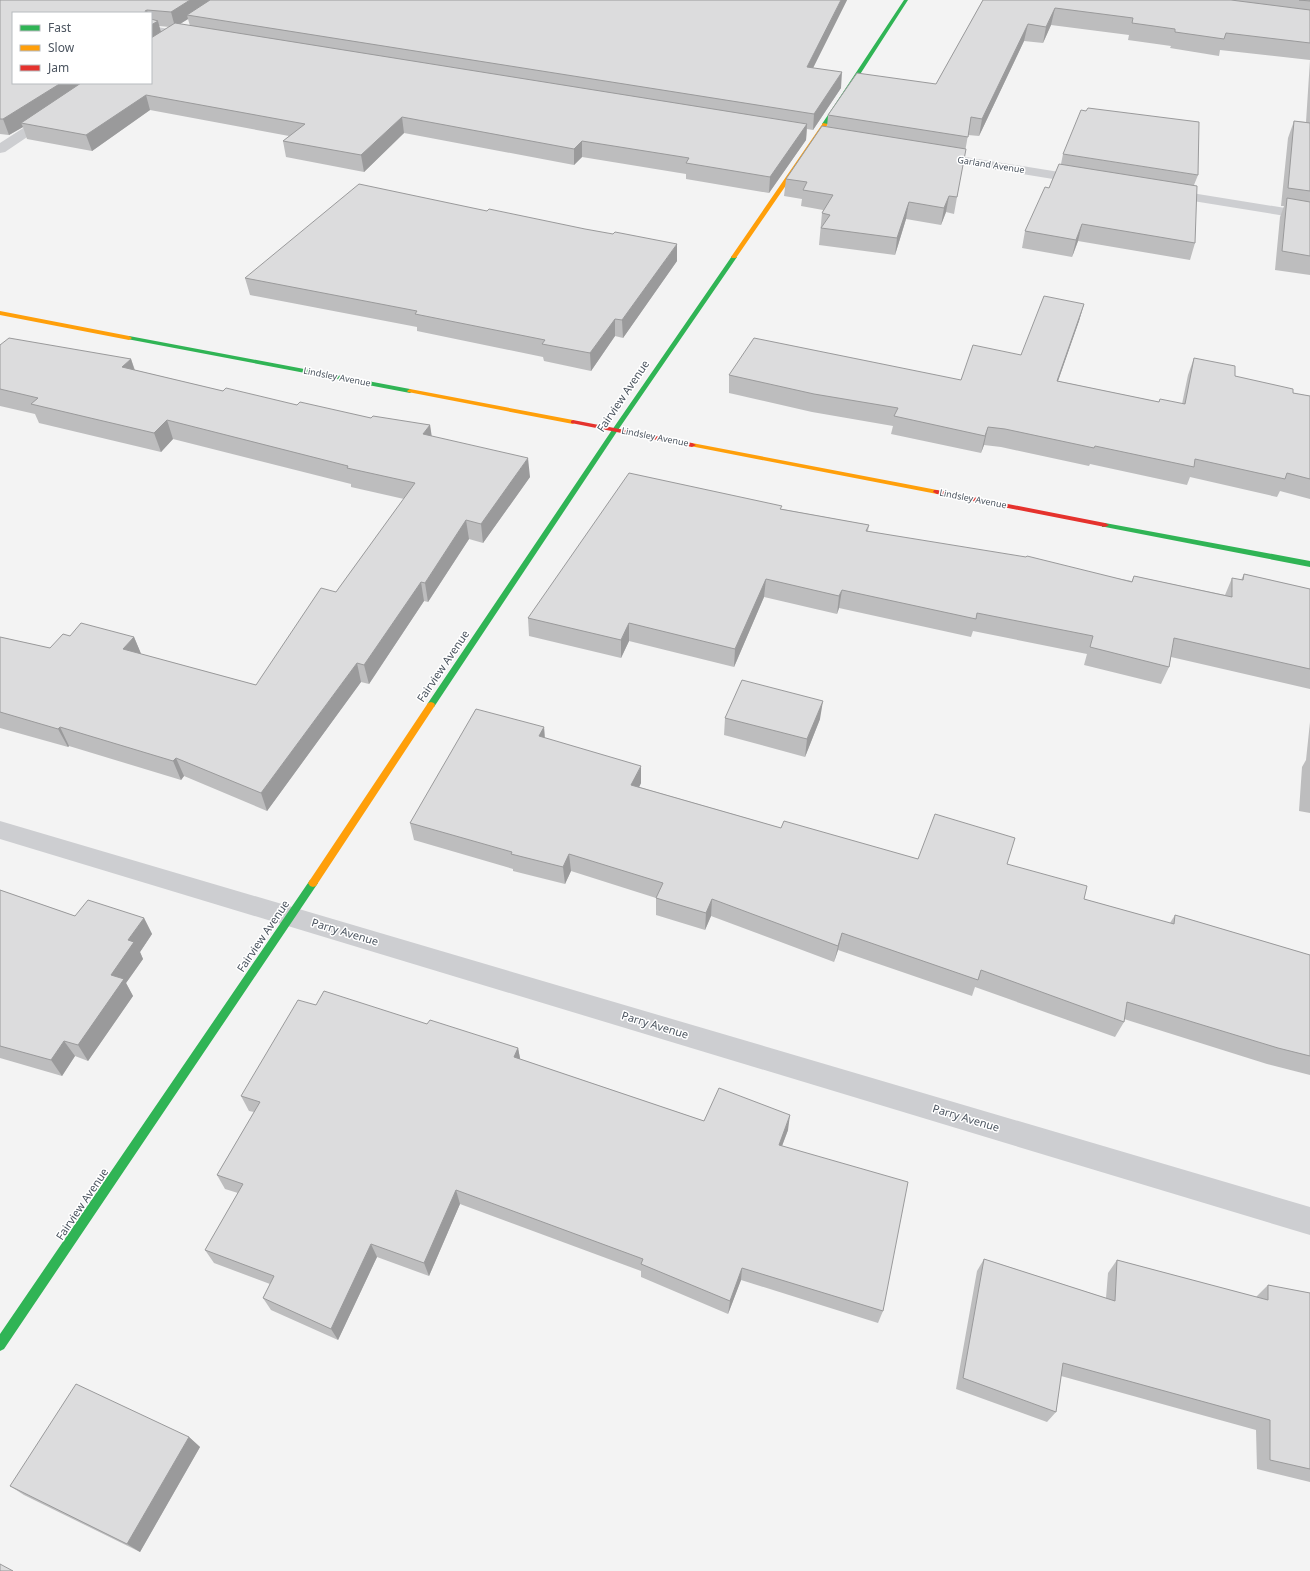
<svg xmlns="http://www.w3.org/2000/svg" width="1310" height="1571" font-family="'Noto Sans',sans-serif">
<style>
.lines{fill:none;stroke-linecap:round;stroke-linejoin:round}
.street{fill:#cdced1;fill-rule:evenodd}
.fast{fill:#30b455;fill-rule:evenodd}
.slow{fill:#ff9f0a;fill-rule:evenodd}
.jam{fill:#e5322d;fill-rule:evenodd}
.wall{fill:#bdbdbe;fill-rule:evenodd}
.shaded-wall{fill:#9a9a9b}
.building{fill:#dcdcdd;stroke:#9a9a9b}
.labels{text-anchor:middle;stroke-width:3;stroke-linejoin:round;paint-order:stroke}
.far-street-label{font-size:9px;fill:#4b545f;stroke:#fff}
.street-label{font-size:11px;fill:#4b545f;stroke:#fff}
</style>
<rect width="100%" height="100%" fill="#f3f3f3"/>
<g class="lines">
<path class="street" d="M151,26l42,7 4,1 2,2 -2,2 -4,1 -42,-7z
M93,83h14l-102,69 -5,1v-10z
M934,152l150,24 5,1 2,3 -2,3 -5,1 -155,-25 -2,-3 2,-3z
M1167,189l143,23v8l-148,-24 -2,-3 2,-3z
M0,821l1310,386v28l-1310,-396z"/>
<path class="fast" d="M904,0h4l-80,124 -5,1 -1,-1z
M732,256l5,1 -119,173 -184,277h-6l-1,-2 1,-2 184,-273z
M129,336l281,53 3,2 -3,2 -283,-54v-2z
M1102,523h3l205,38v6l-205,-40h-3z
M313,879l3,1 2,3 -2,3 -312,463 -4,2v-17l310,-454z"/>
<path class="slow" d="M823,123l5,1 -92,134h-4l-1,-1z
M0,311l129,25 3,2 -3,2 -129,-25z
M410,389l163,31 3,2 -3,2 -165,-32 -1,-1z
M692,443l245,47 4,2 -4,2 -247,-48 -2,-1z
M431,702l3,1 1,2 -1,2 -118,179 -3,1 -3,-1 -2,-3 120,-180z"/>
<path class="jam" d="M573,420l119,23 4,2 -4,2 -121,-24v-2z
M934,490h3l168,33 4,2 -4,2 -168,-33 -4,-2z"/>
</g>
<path class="wall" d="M0,0h847l-34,68 28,20 -28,42 -6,-1 -1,11 -37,53 -83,-14v-5l-104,-17 -8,8 -170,-32 -40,39 -78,-15 -3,-16 6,-5 -139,-26 -58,41 -65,-12 -4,-12 -14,8 -9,-1zM13,13h138v70h-138zM188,19l2,7 -10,-2zM159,26l11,1 -9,5z
M983,0h327v275l-35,-5 5,-53 4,-11h-3l7,-68 6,-17 12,1 4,-62 -90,-10 -1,6 -49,-8 1,-2 -43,-6 1,-5 -78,-10 -8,18 -19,-2 -45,95 -11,-1 -14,79 -8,-2 -5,13 -35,-6 -11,36 -76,-10 3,-32 1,-3 -22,-4 1,-7 -18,-3 2,-17 41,-52 1,-12 108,-31z
M1063,154l135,21 -4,10 1,58 -5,17 -112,-19 -6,16 -50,-9 3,-17 24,-43 12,-24z
M677,261l-54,77 -8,-2 -24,35 -47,-10 -1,-4 -126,-26v-4l-167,-32 -5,-17z
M1084,304l-5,17 -21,60 101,21 23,2 6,-29 6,-17 41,18 58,17 17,3v103l-30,-8 -3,6 -87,-20 -3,8 -97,-21 -1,2 -88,-19 -17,-2 -3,8 -90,-19 2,-8 -81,-14 -83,-19v-18l232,5 60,-25z
M0,345l131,14 4,11 88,21 74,14 74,13 59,7 1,11 99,41 -47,66 -14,-4 -41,63 -4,-1 -55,83 -8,-2 -94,129 -83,-35 -3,4 -112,-34 -1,1 -68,-19v-91l50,11 20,-12 64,1 7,17 115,31 80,-93 68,-93 -53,-12v-3l-178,-45 -12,13 -122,-29 -4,-9 -35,-8z
M782,509l87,16 -1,6 264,50 2,-5 91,19 7,-17 9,2 3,-6 66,15v100l-139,-32 -2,10 -8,17 -77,-19 3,-11 -114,-23 -2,6 -132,-29 -2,6 -73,-17 -30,70 -105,-26 -8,17 -92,-22 -1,-18z
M725,718l95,1 -15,38 -81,-22z
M1310,722v91l-11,-2 3,-44 4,-7z
M544,727l1,11 96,45 -2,4 142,41 137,31 89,5 77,35 86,24 5,-8 135,40v120l-43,-11 -143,-45v3l-9,15 -140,-50 -3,9 -134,-46 -4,12 -123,-46 -6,14 -49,-15v-17l-85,-27 -6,13 -52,-13v-2l-99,-29 -4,-17z
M0,890l75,26 69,2 8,16 -12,18 3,7 -17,24 7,13 -45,65 -13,-5 -13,20 -62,-18z
M316,1005l111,19 91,24 2,11 184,62 84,9 -6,16 101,165 -5,12 -137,-43 -13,34 -87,-37v-6l-181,-67 -31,72 -52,-19 -39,83 -67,-30 -8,-12 7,-14 -56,-21 -9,-13 33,-57 -13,-4 -8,-14 37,-63 -5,-1 -8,-15z
M984,1259l122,39 2,-25 9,-13 139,37 12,-12 42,8v189l-53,-13 -1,-39 -195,-54 -5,36 -9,10 -91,-33 21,-118z
M189,1437l11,10 -60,105 -116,-57 -14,-9z"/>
<path class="shaded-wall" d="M190,0h27l-30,15 1,4 -13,8 -4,-15z
M841,0h6l-41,82 1,-15z
M1055,8l-4,17 -8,18 3,-16z
M147,10l1,3h-2l-1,-2z
M158,21l4,15 -11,7v-18z
M1028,24l-4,17 -45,95 3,-17z
M842,72l-1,16 -28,42 1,-16z
M61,83h29l-69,40 2,4 -14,8 -6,-16z
M146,95l4,15 -58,41 -6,-16z
M402,117l2,16 -40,39 -3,-17z
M807,124l-1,16 -37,53 1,-16z
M582,141v16l-8,8v-16z
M949,196l-3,16 -5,13 3,-17z
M909,202l-3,17 -11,36 2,-17z
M1082,224l-4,17 -6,16 4,-17z
M677,244v17l-54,77 -1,-18z
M1084,304l-5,17 -27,77 5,-17z
M615,319v17l-24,35 -1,-18z
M131,359l6,19 -15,-11z
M167,420l6,19 -12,13 -7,-19z
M430,425l3,19 -10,-10z
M988,427l-4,18 -3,8 4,-17z
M528,458l2,19 -47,66 -2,-19z
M466,520l3,19 -41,63 -3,-19z
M766,579l-2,18 -30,70 1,-18z
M421,582l3,19 -55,83 -5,-19z
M842,590l-3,18 -2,6 2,-18z
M629,623v18l-8,17v-18z
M134,637l8,19 -19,-7z
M357,663l4,19 -94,129 -6,-18z
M823,701l-3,18 -15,38 2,-18z
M60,727l9,19 -1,1 -10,-18z
M544,727l1,17 -6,-8z
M176,758l8,18 -3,4 -8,-19z
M641,766v17l-9,19 -1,-17z
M569,854l2,17 -6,13 -2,-17z
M712,899l-1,17 -6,14 1,-17z
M144,918l8,16 -12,18 3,7 -17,24 7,13 -45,65 -10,-16 50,-105z
M842,933l-4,17 -4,12 4,-16z
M64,1041l11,15 -13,20 -11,-16z
M518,1048l3,15 -7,-6z
M790,1115l-2,15 -11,29 2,-14z
M456,1190l4,14 -31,72 -5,-13z
M371,1244l6,13 -39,83 -7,-11z
M742,1268l-1,12 -13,34 2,-13z
M189,1437l11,10 -60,105 -13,-8z"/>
<path class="building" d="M0,0h190l-19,12 -24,-2 -2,1 1,2h-133v70h48l-58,36h-3z
M210,0h631l-34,67 35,5 -28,42 -627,-99z
M983,0h248l79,10v33l-84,-10 -2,6 -49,-7v-3l-43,-6 1,-5 -78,-10 -9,19 -18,-3 -46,95 -11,-2 -3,20 -140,-22 29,-42 79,11z
M1299,0h11v1z
M151,19l7,2 -7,4z
M175,23l632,101 -37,53 -84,-14 3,-5 -107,-17 -8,8 -172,-32 -41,38 -78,-14 22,-17 -159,-29 -60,40 -65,-12 60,-40h70v-45z
M1088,108l111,14 -1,53 -135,-21 18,-44 5,1z
M1294,121l16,2v68l-22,-3z
M822,126l144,23 -9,48 -8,-1 -5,12 -35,-6 -12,36 -76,-10 9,-13 -8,-2 11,-18 -30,-5 4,-8 -21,-3z
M1059,164l138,22 -2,57 -113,-19 -6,16 -51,-9 20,-44 4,1z
M359,184l128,27 2,-2 96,20 28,5 2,-2 62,12 -55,76 -7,-1 -25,34 -48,-9 3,-4 -130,-26 2,-3 -172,-33z
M1287,198l23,4v54l-28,-5z
M1044,296l40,8 -27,77 102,21 1,-3 25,5 9,-46 41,8v10l58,13v4l17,3v83l-23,-6 -2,6 -90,-20 -1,8 -99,-21 -1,2 -89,-19 -17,-2 -3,9 -91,-20 4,-8 -84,-14 -85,-19 25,-37 207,42 12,-35 48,10z
M9,338l122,21 -9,8 101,24 3,-3 71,17 3,-3 71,16 2,-2 57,9 -7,9 105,24 -47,66 -15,-4 -41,63 -4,-1 -57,83 -7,-2 -96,130 -85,-35 -3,3 -113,-34 -2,2 -58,-17v-75l50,11 13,-14 7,2 11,-13 53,14 -11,12 133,36 65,-97 15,4 79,-109 -68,-15 1,-2 -181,-46 -13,13 -123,-29 7,-6 -38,-9v-44z
M629,473l153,33 -2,3 89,16 -3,6 160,26 1,-1 105,26 2,-6 98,21v-19l11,2 1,-6 66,15v80l-136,-31 -5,29 -79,-20 3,-11 -116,-23 -1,6 -134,-29 -3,6 -73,-17 -31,70 -106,-26 -8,17 -93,-22z
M742,680l81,21 -16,38 -82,-21z
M476,709l68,18 -5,9 102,30 -10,19 150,43 3,-7 134,38 17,-45 80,24 -8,26 80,22 -3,13 90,25 1,-9 135,40v101l-32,-8 -151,-46 -3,20 -143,-52 -3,10 -136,-47 -4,13 -126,-47 -6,14 -50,-15 7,-15 -94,-29 -6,13 -52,-13 1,-2 -102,-29z
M0,890l75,26 13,-16 56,18 -16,22 6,2 -23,33 13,4 -46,66 -14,-4 -13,19 -51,-14z
M324,991l103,33 3,-4 88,28 -4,9 190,64 15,-33 71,27 -11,30 129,37 -25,129 -141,-43 -12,33 -89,-37 2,-5 -187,-69 -32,73 -53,-19 -40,85 -68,-31 11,-22 -69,-26 38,-66 -26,-9 43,-73 -19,-6 57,-96 18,5z
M984,1259l131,42 2,-41 151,40v-15l42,8v176l-40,-9v-40l-207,-57 -7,49 -93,-34z
M76,1384l113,53 -62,107 -117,-58z
M0,1564l13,7h-13z"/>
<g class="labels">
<g class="far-street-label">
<text transform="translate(991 165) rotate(9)" y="3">Garland Avenue</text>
<text transform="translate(337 377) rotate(11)" y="3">Lindsley Avenue</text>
<text transform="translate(655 437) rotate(11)" y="3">Lindsley Avenue</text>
<text transform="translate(973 499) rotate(11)" y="3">Lindsley Avenue</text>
</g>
<g class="street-label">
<text transform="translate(623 396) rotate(-56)" y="4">Fairview Avenue</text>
<text transform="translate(443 666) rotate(-56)" y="4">Fairview Avenue</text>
<text transform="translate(345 932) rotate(17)" y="4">Parry Avenue</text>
<text transform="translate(263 936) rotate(-56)" y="4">Fairview Avenue</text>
<text transform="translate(655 1025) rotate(17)" y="4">Parry Avenue</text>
<text transform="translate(966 1118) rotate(17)" y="4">Parry Avenue</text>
<text transform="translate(82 1204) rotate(-56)" y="4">Fairview Avenue</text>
</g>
</g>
<rect x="12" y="12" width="140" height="72" fill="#ffffff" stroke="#b7bbbf"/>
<rect x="20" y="25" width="20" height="6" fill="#30b455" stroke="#b7bbbf"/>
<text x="48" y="32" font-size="12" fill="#4b545f">Fast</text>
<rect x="20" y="45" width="20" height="6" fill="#ff9f0a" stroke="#b7bbbf"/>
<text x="48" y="52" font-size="12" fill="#4b545f">Slow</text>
<rect x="20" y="65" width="20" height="6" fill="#e5322d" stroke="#b7bbbf"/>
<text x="48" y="72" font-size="12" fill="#4b545f">Jam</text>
</svg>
